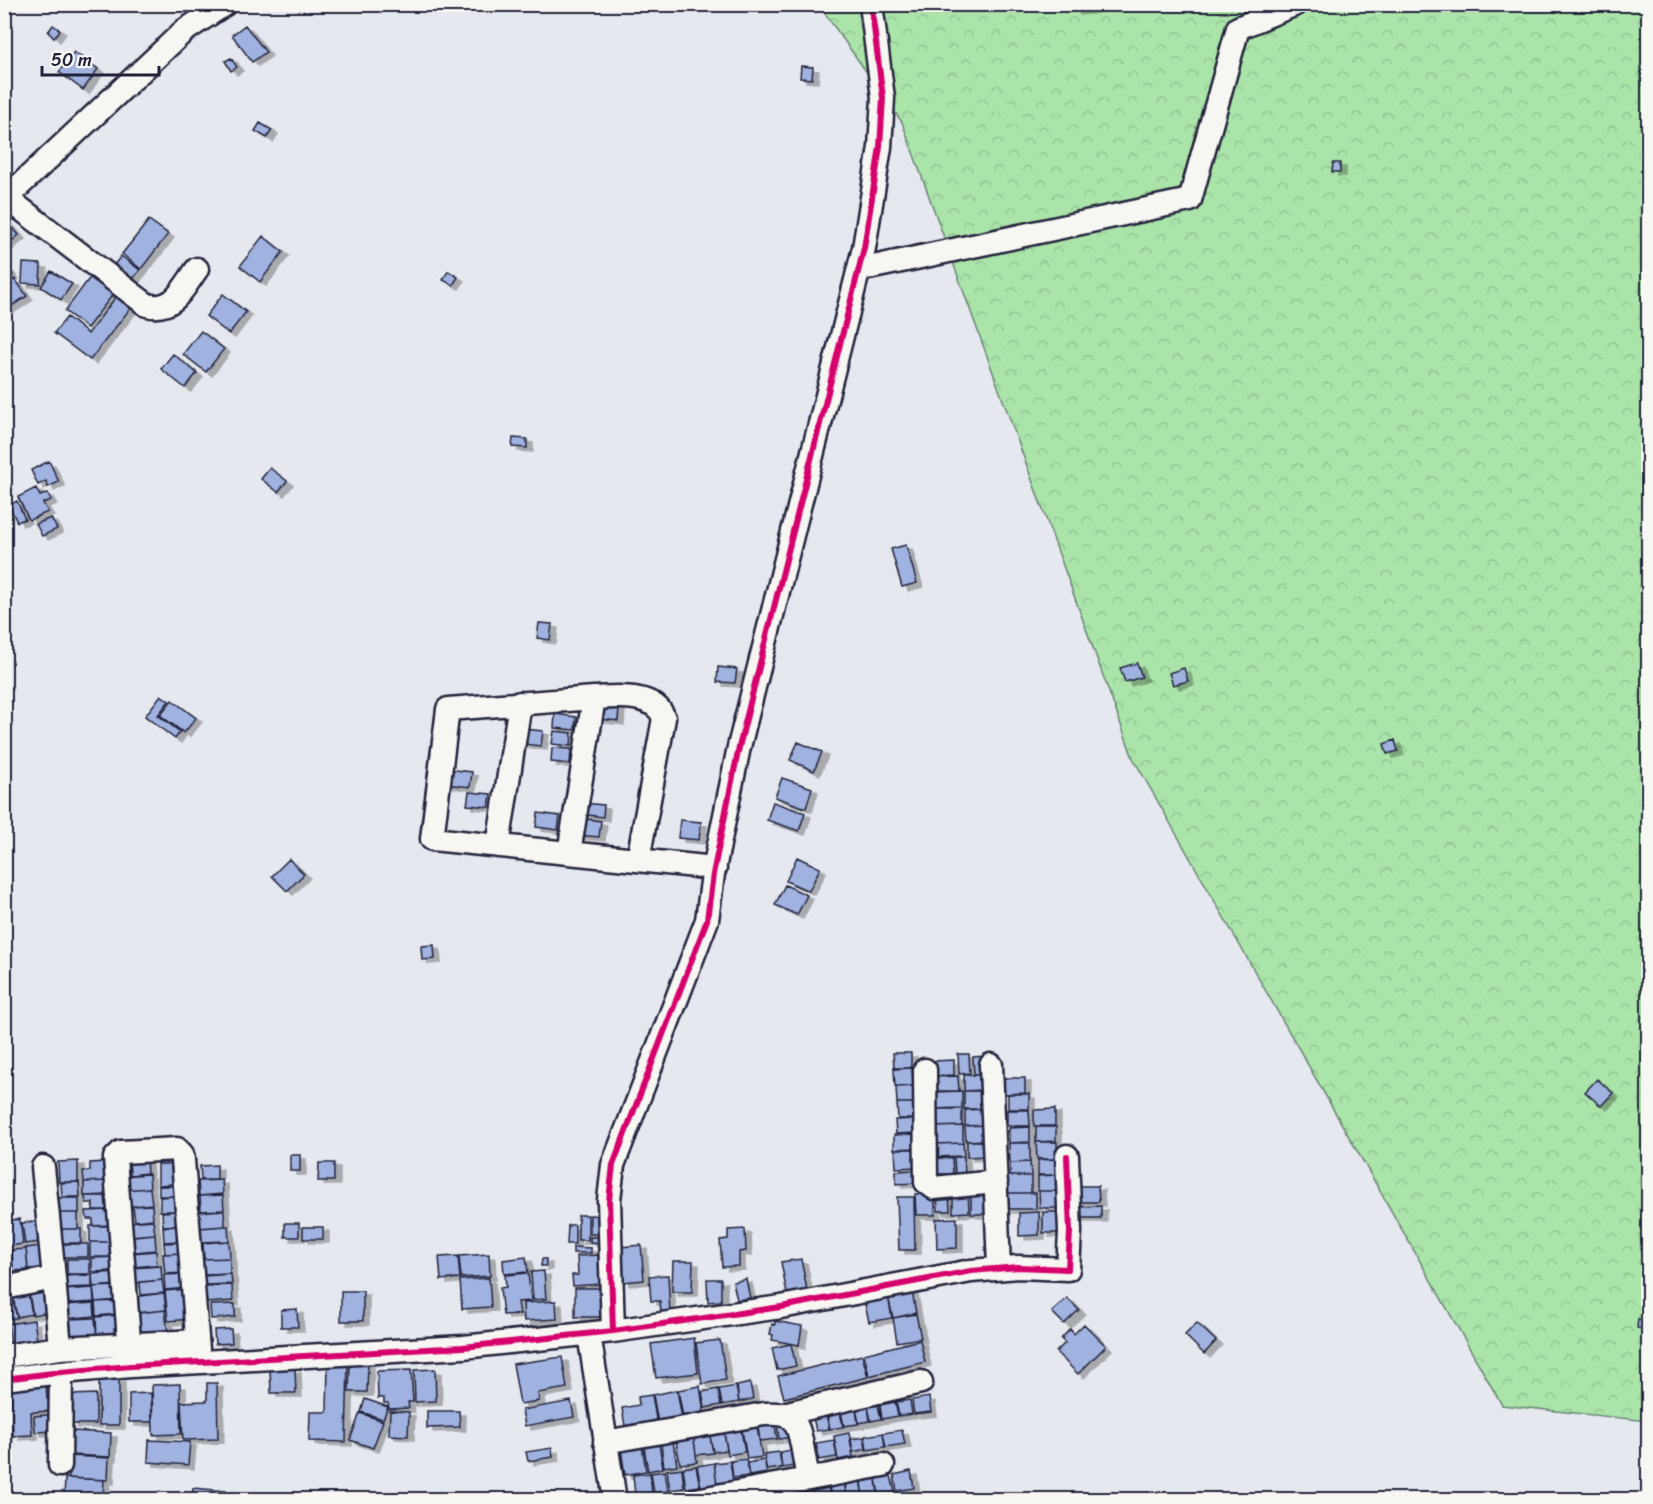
<svg xmlns="http://www.w3.org/2000/svg" width="1653" height="1504" font-family="Sriracha,sans-serif">
<style>
.forest{fill:url(#forest-crowns);stroke:#668372;stroke-width:1.5}
.building{fill:#9fb2e0;stroke:#22223b;stroke-width:1.5;filter:url(#shadow)}
.lines{fill:none;stroke-linecap:round;stroke-linejoin:round}
.minor-casing{stroke:#22223b;stroke-width:27}
.minor{stroke:#f6f6f2;stroke-width:22}
.cycleway-casing{stroke:#f6f6f2;stroke-width:10}
.cycleway{stroke:#d6006c;stroke-width:6}
</style>
<defs>
<pattern id="forest-crowns" width="20" height="18" patternUnits="userSpaceOnUse" patternTransform="scale(1.5)"><rect width="20" height="18" fill="#aae4a9"/><path d="M2 6a3 3 0 1 1 6 0M12 15a3 3 0 1 1 6 0" fill="none" stroke="#92c392"/></pattern>
<filter id="shadow"><feDropShadow dx="6" dy="4" stdDeviation="0" flood-color="#0004"/></filter>
</defs>
<rect width="100%" height="100%" fill="#e5e8ee"/>
<filter id="ink" filterUnits="userSpaceOnUse"><feTurbulence type="fractalNoise" baseFrequency=".0167" numOctaves="2"/><feDisplacementMap in="SourceGraphic" scale="12" xChannelSelector="R" yChannelSelector="G"/><feConvolveMatrix kernelMatrix="1 2 1 2 8 2 1 2 1" color-interpolation-filters="sRGB"/></filter>
<g filter="url(#ink)">
<path class="forest" d="M819,5h829v1416l-146,-16 -369,-647 -231,-636z"/>
<path class="building" d="M1073,4h19v5l-18,2z
M53,25l7,5 -6,8 -6,-6z
M245,25l21,27 -14,10 -20,-27z
M74,52l24,17 -15,21 -24,-18z
M231,58l6,9 -6,4 -6,-10z
M801,66l12,1 -1,12 -12,-1z
M260,123l12,7 -5,8 -12,-7z
M1333,163h7v9h-8z
M6,220l13,15 -13,11 -2,-2v-22z
M149,220l19,14 -27,35 -19,-15z
M263,236l20,16 -23,30 -20,-16z
M121,256l19,14 -8,10 -19,-14z
M23,263l18,1 -1,20 -18,-1z
M4,265l9,10 -9,8z
M51,271l21,13 -11,16 -20,-13z
M448,271l10,6 -5,8 -10,-5z
M91,276l23,17 -27,35 -22,-17z
M15,279l12,17 -20,13 -3,-3v-19z
M118,294l15,11 -43,55 -36,-27 13,-16 21,17z
M223,294l23,18 -17,22 -23,-18z
M201,331l23,18 -18,23 -23,-18z
M173,354l24,19 -12,15 -24,-19z
M513,438l14,1v9l-15,-1z
M49,461l10,21 -11,5 -2,-6 -8,4 -7,-15z
M270,468l17,13 -9,11 -17,-13z
M36,488l4,8 8,-3 3,7 -8,3 5,9 -19,8 -11,-23z
M17,501l8,18 -8,3 -8,-17z
M51,518l6,11 -15,7 -6,-12z
M906,545l11,38 -15,4 -11,-38z
M539,623l13,1 -2,16 -13,-2z
M1137,663l5,14 -17,5 -5,-14z
M718,667l19,2 -2,14 -18,-1z
M1184,668l4,13 -15,4 -4,-12z
M161,695l8,6 -11,14 22,17 -5,7 -30,-23z
M172,700l24,18 -12,15 -24,-18z
M602,705l17,2 -1,14 -18,-2z
M555,714l21,3 -1,13 -21,-2z
M524,729l19,2 -2,15 -18,-2z
M554,731l18,2 -1,13 -19,-2z
M1395,740l3,11 -11,3 -3,-10z
M798,742l24,10 -8,19 -24,-11z
M552,748l19,1 -1,15 -19,-2z
M447,769l25,3 -2,15 -25,-3z
M782,778l30,10 -6,20 -31,-11z
M469,792l22,2 -2,13 -22,-2z
M773,802l32,11 -6,18 -32,-11z
M582,803l22,2 -1,12 -23,-3z
M538,813l22,3 -2,14 -22,-3z
M579,818l22,3 -2,16 -22,-2z
M680,820l21,2 -2,18 -21,-2z
M797,857l23,11 -11,23 -23,-10z
M289,859l15,15 -17,17 -15,-15z
M785,885l22,10 -10,20 -22,-10z
M434,945l1,14 -13,1 -1,-14z
M893,1053h18v15h-17z
M958,1054h11l1,19 -11,1z
M985,1056l1,17 -12,1 -1,-17z
M954,1060v15l-20,1 -1,-15z
M912,1068l1,18h-18l-1,-17z
M964,1075h18l1,15 -19,1z
M958,1076l1,15h-25v-14z
M1003,1078h22v15l-22,1z
M1597,1079l16,14 -12,13 -16,-14z
M915,1086l1,17h-19l-1,-16z
M962,1091v17l-28,1 -1,-17z
M964,1091h20l1,18h-21z
M1008,1094h21v15h-21z
M897,1103h18l1,16h-18z
M934,1109h28v17l-28,1z
M985,1109l1,16 -21,1v-16z
M1055,1109v17h-21v-16z
M1007,1110h22l1,16h-23z
M915,1119l1,14 -20,1 -1,-14z
M986,1125v15l-20,1 -1,-15z
M963,1126v17l-28,1 -1,-17z
M1030,1127v15l-21,1v-15z
M1036,1127h20v14l-20,1z
M917,1134v14l-23,1v-14z
M967,1141h20v15l-20,1z
M1036,1142h21v17h-20z
M963,1143l1,13 -29,1v-13z
M1009,1143h21v19l-20,1z
M895,1149h22l1,18 -22,1z
M290,1155h10v16h-10z
M146,1157l1,16 -17,2 -1,-16z
M954,1157h10l1,16 -10,1z
M936,1158h16l1,16h-16z
M1057,1159v16h-19v-15z
M78,1161v21h-19l-1,-20z
M105,1162l1,19 -22,1 -1,-11h7v-8z
M1030,1162l1,14h-21v-13z
M319,1163h15v18h-16z
M158,1164h16v20l-16,1z
M217,1165v15h-16l-1,-14z
M917,1170v13l-21,1v-13z
M149,1174l1,14 -27,2 -1,-14z
M1057,1175l1,16h-20v-15z
M1007,1176h24v17h-23z
M222,1180l1,14 -24,2 -1,-15z
M106,1181v14l-22,1v-14z
M79,1182l1,15h-18l-1,-14z
M159,1186h16l1,10h-17z
M1077,1186h21l1,16h-22z
M150,1188l2,16 -27,3 -1,-17z
M990,1189v25h-19v-24z
M968,1190l1,22 -16,1v-22z
M1039,1191h19v17h-18z
M935,1193v22h-19l-1,-21z
M949,1193l1,18h-12l-1,-17z
M1006,1193h30v16h-30z
M223,1195l1,15 -23,1 -1,-15z
M85,1196h23v14h-15v-7h-7z
M176,1196l1,15h-17v-14z
M897,1197h17l1,53h-16z
M59,1198h20v15h-20z
M152,1205l1,14 -18,2 -2,-15z
M1101,1206v12h-24v-11z
M109,1210v15l-16,1v-7h-6l-1,-8z
M224,1210l1,16 -27,2 -1,-16z
M178,1211l1,14 -16,1 -1,-14z
M1039,1212v23l-20,1v-23z
M1043,1212h16l1,21h-17z
M59,1213h19v16h-19z
M578,1215h10v25h-10z
M590,1215l11,1v18h-11z
M957,1218v30l-20,1 -1,-30z
M20,1219l3,25 -14,2 -3,-25z
M153,1220l2,14 -26,2 -1,-14z
M37,1221l3,21 -15,2 -3,-21z
M285,1223h14v14h-14z
M568,1225h7v19h-8z
M90,1226h20l1,16h-21z
M181,1226l1,15 -18,1 -1,-15z
M225,1226h3l1,15 -28,1 -1,-14z
M4,1227l5,20 -5,1z
M303,1227h20v12h-20z
M62,1229h19v14h-19z
M745,1229l1,22 -7,1v14l-17,1 -2,-27 8,-1v-9z
M155,1234l1,16 -21,2 -1,-16z
M590,1237h12l-1,6 -11,-1z
M229,1241l1,17 -26,1 -1,-16z
M90,1242h21v15h-21z
M182,1242l1,11 -18,1 -1,-11z
M62,1244h26v13h-26z
M641,1245l3,35 -21,2 -2,-35z
M42,1246l2,22 -16,1 -2,-21z
M573,1247l18,1v5h-18z
M26,1249l2,21 -15,1 -1,-21z
M11,1251l2,21 -9,1v-21z
M156,1251l1,14 -25,2 -1,-14z
M183,1253l1,20 -19,1 -2,-20z
M489,1254l1,22 -29,2 -2,-22z
M600,1255l2,29 -29,2 -1,-11h6l-1,-19z
M458,1256l2,22 -19,2 -2,-23z
M115,1257v14l-23,1v-14z
M526,1257l2,15 -24,2 -1,-14z
M230,1258v16l-26,1 -1,-16z
M67,1259h23v15h-23z
M542,1259h4v7h-5z
M801,1259l6,31 -20,4 -6,-32z
M673,1261h20l-1,31h-20z
M161,1266l1,14 -29,3 -1,-15z
M544,1271l2,28 -13,1 -2,-28z
M115,1272l1,13 -23,2 -1,-13z
M528,1273l3,28 -13,1 2,12 -17,1 -3,-27 6,-1 -1,-12z
M186,1274l2,14 -23,2 -1,-15z
M231,1274l1,10 -27,1 -1,-9z
M92,1275v12l-30,1 -1,-12z
M668,1275l2,39h-9l-1,-13h-9l-2,-25z
M489,1278l2,29 -29,2 -2,-29z
M707,1279h14v22l-13,1z
M746,1279l4,19 -13,2 -4,-18z
M162,1280l2,13 -23,2 -1,-13z
M50,1285l5,26 -22,4 -5,-26z
M232,1285l1,16 -27,2 -1,-17z
M116,1286l2,14 -23,2 -2,-15z
M27,1288l5,26 -15,3 -5,-26z
M93,1288l1,14 -29,2 -1,-14z
M575,1288h26l1,29h-27z
M188,1289l3,30 -23,2 -3,-30z
M341,1291h22v30h-22z
M912,1291l4,22 -23,5 -5,-22z
M11,1292l6,26 -13,2v-27z
M164,1293l2,17 -30,3 -2,-16z
M888,1296l4,22 -23,4 -5,-22z
M1067,1298l12,12 -15,14 -12,-12z
M118,1301l1,13 -23,2 -1,-14z
M556,1301l1,18 -33,2 -1,-18z
M94,1303l1,13 -30,3 -1,-14z
M235,1304v13l-24,2 -1,-14z
M297,1309l1,18h-17v-17z
M165,1310l3,24 -27,3 -2,-24z
M916,1314l5,24 -24,4 -4,-24z
M119,1315l1,13h-6v10l-17,1 -1,-22z
M95,1318l2,20 -25,2 -2,-21z
M1638,1319l10,2v9l-11,-2z
M34,1320l3,20 -26,3 -3,-19z
M775,1321l27,5 -3,19 -27,-5 1,-5 -3,-1 2,-10 3,1z
M1197,1323l19,18 -12,13 -19,-19z
M1084,1324l22,22 -28,28 -22,-22 9,-9 -4,-4 9,-10 4,5z
M4,1326l5,20h-5z
M231,1329l1,14 -17,1 -1,-14z
M694,1338l4,35 -42,5 -5,-34z
M720,1340l6,40 -24,4 -6,-41z
M920,1340l5,22 -56,14 -5,-22z
M791,1344l5,22 -19,4 -5,-22z
M862,1355l6,22 -84,21 -6,-22z
M562,1357l5,31 -29,5 1,8 -19,3 -7,-40z
M328,1362l20,1 -2,79 -37,-1 1,-29h17z
M350,1363h18l-1,29h-18z
M295,1369l1,24h-25l-1,-23z
M435,1369l1,32 -21,1 -1,-32z
M411,1370l2,32h-5l1,6 -20,1 -1,-6h-4v-5h-6l-1,-27z
M99,1378h20v47h-20z
M46,1383l1,16h9l1,12 -26,1 1,23 -19,1 -2,-52z
M207,1383h10l1,56 -35,1 -2,-38 26,-1z
M750,1383l3,16 -14,3 -2,-16z
M180,1384l1,50 -28,1 -1,-50z
M700,1386l4,27 -21,4 -5,-27z
M736,1386l3,16 -17,3 -3,-16z
M718,1389l3,16 -16,3 -3,-16z
M677,1390l5,28 -24,5 -5,-28z
M151,1393l1,29h-23v-28z
M96,1394v30h-25v-29z
M652,1395l5,30 -17,3v-5l-15,3 -3,-18 17,-3 -1,-8z
M929,1397l2,15 -17,2 -2,-14z
M365,1399l23,8 -5,12 -22,-7z
M910,1400l2,14 -13,2 -3,-14z
M571,1401l3,16 -49,9 -3,-16z
M895,1402l3,14 -16,3 -2,-14z
M878,1405l3,14 -10,2 -3,-14z
M868,1407l2,14 -11,2 -3,-14z
M856,1410l2,14 -14,2 -3,-14z
M390,1411l19,1 -1,24 -19,-1z
M427,1411h32l1,16 -33,1z
M840,1412l3,15 -13,2 -3,-14z
M360,1413l23,8 -10,27 -23,-8z
M58,1414l1,17 -24,1 -1,-16z
M826,1414l3,15 -13,2 -3,-14z
M791,1421l2,16 -14,2 -2,-16z
M4,1425h3v15h-3z
M775,1425l2,14 -17,2 -2,-14z
M757,1427l5,30 -15,2 -5,-29z
M741,1430l4,22 -17,3 -4,-23z
M902,1430l3,14 -19,3 -3,-14z
M72,1431l39,2 -1,24 -39,-2z
M693,1433l4,29 -17,2 -5,-28z
M724,1433l3,17 -14,2 -3,-16z
M849,1433l4,24 -15,3 -4,-24z
M883,1433l2,14 -18,3 -2,-14z
M710,1436l3,17 -17,2 -2,-16z
M864,1437l2,12 -13,3 -2,-13z
M149,1440l41,2 -2,23 -40,-3z
M834,1440l3,17 -18,3 -3,-17z
M673,1442l4,23 -13,2 -3,-23z
M659,1444l4,24 -15,3 -4,-24z
M642,1445l4,26 -21,4 -4,-27z
M552,1448l1,9 -25,4 -2,-9z
M797,1449l3,16 -18,3 -2,-16z
M779,1452l3,16 -16,2 -2,-16z
M70,1456l39,2 -1,22 -39,-2z
M746,1459l3,17 -16,2 -2,-17z
M765,1460l2,13 -18,3 -2,-13z
M730,1461l3,21 -16,3 -3,-22z
M714,1463l3,22 -16,2 -4,-21z
M696,1466l4,20 -14,2 -3,-20z
M682,1468l2,20 -14,2 -3,-20z
M665,1471l3,20 -14,2 -3,-20z
M911,1471l3,17 -17,3 -3,-16z
M650,1473l2,20 -17,2 -2,-20z
M891,1476l4,16 -16,3 -3,-16z
M65,1478l39,2 -1,20 -39,-2z
M860,1479l3,19 -16,2 -2,-19z
M876,1479l2,16 -15,2 -2,-15z
M844,1482l3,18h-16l-2,-16z
M828,1485l2,15h-16l-2,-13z
M810,1486l3,14h-16l-2,-11z
M193,1488l33,3 -1,9h-33z
M794,1489l2,11h-20l-1,-8z"/>
<g class="lines">
<g class="minor-casing">
<path id="minor" d="M4,196l143,109c27,7 36,-17 50,-36
M4,200l180,-169 41,-27
M859,270l331,-70 48,-172 58,-24
M594,698l-146,11 -16,130 283,29
M498,846l22,-143
M569,853l25,-155c21,-1 61,-6 70,20l-26,142
M991,1065l8,203
M925,1070l1,112 8,6 62,-6
M43,1167l11,111
M4,1288l50,-10 6,70
M613,1331l-4,-131 4,-35 94,-245 6,-46 26,-127 125,-499 16,-101 3,-49 -12,-94
M589,1334l26,166
M4,1356l56,-8 137,-7
M131,1366l-16,-208 6,-6 56,-3 5,5 1,6 16,202
M4,1379l57,-7 70,-6 332,-19 150,-16 168,-24 190,-36 47,-4 50,2 2,-37 -3,-76
M783,1414l138,-32
M605,1442l159,-28c28,-2 33,5 38,31 2,11 4,23 6,34
M60,1465l1,-93
M744,1491l139,-26
M696,1500l48,-9 1,9"/>
</g>
<use href="#minor" class="minor"/>
<g class="cycleway-casing">
<path id="cycleway" d="M613,1331l-4,-131 4,-35 94,-245 6,-46 26,-127 125,-499 16,-101 3,-49 -12,-94
M4,1379l57,-7 70,-6 332,-19 150,-16 168,-24 190,-36 47,-4 50,2 2,-37 -3,-76"/>
</g>
<use href="#cycleway" class="cycleway"/>
</g>
</g>
<rect width="1653" height="1504" fill="none" stroke="#f6f6f2" stroke-width="24"/>
<rect x="12" y="12" width="1629" height="1480" fill="none" stroke="#22223b" stroke-width="2" filter="url(#ink)"/>
<path d="M42 66v9h117v-9" fill="none" stroke="#22223b" stroke-width="3"/>
<text x="51" y="66" font-size="18" fill="#22223b" stroke="#f6f6f2" stroke-width="4.5" paint-order="stroke">50 m</text>
</svg>
